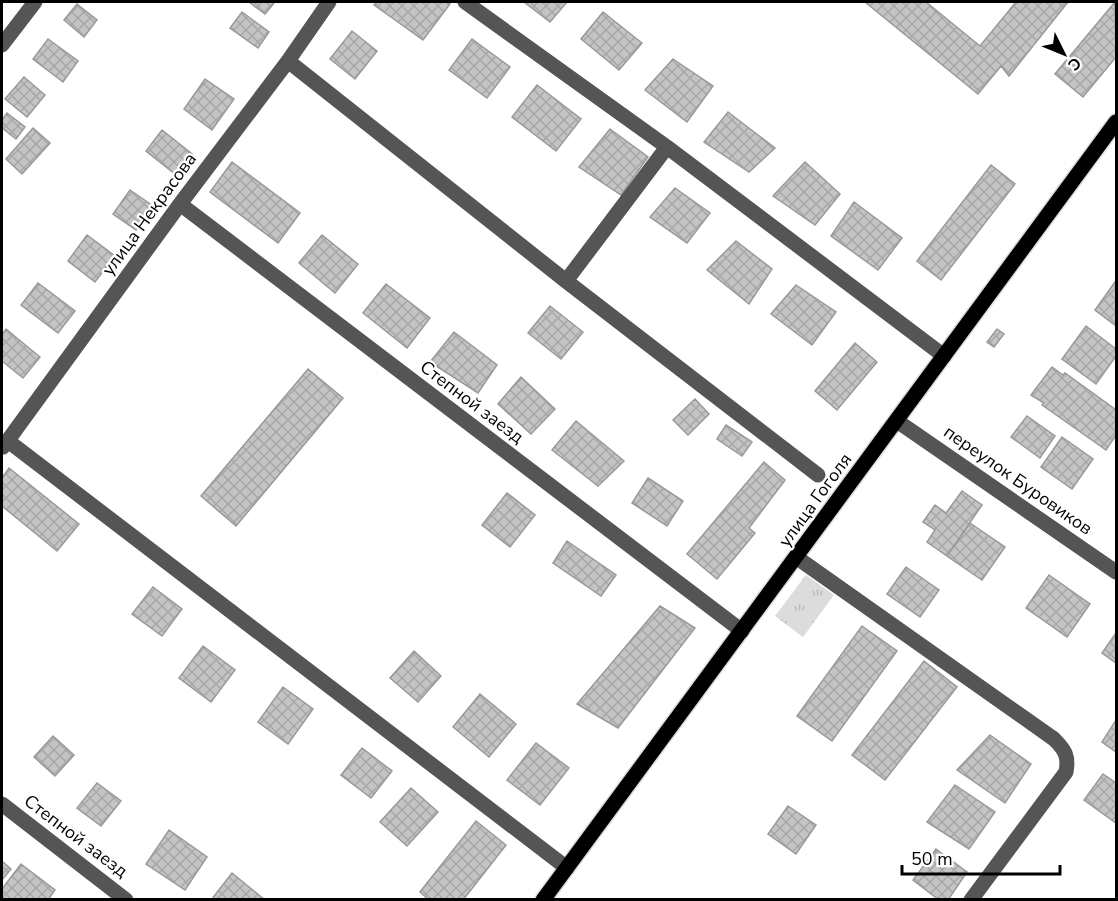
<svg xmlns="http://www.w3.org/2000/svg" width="1118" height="901" font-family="'Nunito Sans',sans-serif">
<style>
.grass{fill:url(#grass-tufts)}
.building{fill:url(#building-cross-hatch);stroke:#999;stroke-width:1.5}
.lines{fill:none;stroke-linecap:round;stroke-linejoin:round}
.major-casing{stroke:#dbdbdb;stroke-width:18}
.minor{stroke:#555;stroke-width:15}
.major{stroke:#000;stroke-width:15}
.labels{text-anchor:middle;stroke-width:4.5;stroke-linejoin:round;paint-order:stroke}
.street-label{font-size:18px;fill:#000;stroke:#fff}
</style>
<defs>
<pattern id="grass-tufts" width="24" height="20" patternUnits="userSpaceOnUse" patternTransform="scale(1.5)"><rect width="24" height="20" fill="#dcdcdc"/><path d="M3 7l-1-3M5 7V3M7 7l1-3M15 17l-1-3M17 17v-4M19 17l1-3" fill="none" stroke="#bbb"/></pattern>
<pattern id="building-cross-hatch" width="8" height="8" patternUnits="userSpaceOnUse" patternTransform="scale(1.5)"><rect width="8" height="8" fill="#c4c4c4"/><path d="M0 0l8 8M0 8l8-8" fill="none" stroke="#a7a7a7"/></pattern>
</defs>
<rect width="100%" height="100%" fill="#fff"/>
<path class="grass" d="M806,575l28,20 -31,42 -28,-21z"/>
<path class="building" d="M249,2h26l-10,12z
M377,2h70l3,2 -27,36 -49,-35z
M524,2h43l-17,20z
M865,2h61l54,44 36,-44h52l-59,74 -8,-10 -23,28z
M1115,2l1,55 -33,40 -28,-23z
M77,4l20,16 -13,17 -20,-17z
M242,12l27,20 -11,16 -28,-20z
M603,12l39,31 -23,27 -38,-31z
M352,31l25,20 -22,28 -25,-20z
M48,39l30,22 -15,21 -30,-23z
M472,39l38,28 -23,31 -38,-28z
M673,59l40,27 -26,36 -42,-32z
M24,77l21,18 -18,22 -22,-18z
M205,79l29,20 -22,31 -28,-21z
M537,85l44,34 -25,32 -44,-34z
M728,112l47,36 -26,24 -45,-30z
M7,113l18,14 -9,12 -14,-11v-8z
M33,128l17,15 -28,31 -16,-15z
M610,129l38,28 -27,38 -42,-28z
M162,130l30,24 -16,21 -30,-24z
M232,162l68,51 -22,30 -68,-51z
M805,162l35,32 -25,31 -42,-29z
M991,165l24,19 -74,96 -24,-19z
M675,188l35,25 -23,30 -37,-26z
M130,190l23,16 -17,24 -23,-16z
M854,202l48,36 -24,32 -47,-34z
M87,235l28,21 -20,26 -27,-21z
M322,235l36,29 -23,29 -36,-30z
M736,241l36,28 -23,35 -42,-34z
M1115,282l1,1v43l-21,-16z
M38,283l37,28 -17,22 -37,-28z
M386,284l44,34 -23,30 -44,-35z
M796,285l40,27 -24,33 -41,-31z
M550,306l33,26 -22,27 -33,-26z
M1086,326l30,23v7l-20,28 -34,-25z
M6,329l34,28 -17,21 -21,-17v-26z
M997,329l7,5 -10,13 -7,-5z
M454,332l43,33 -19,28 -48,-31z
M855,343l22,19 -40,48 -22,-19z
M1052,367l11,8 2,-2 51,37v25l-10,15 -64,-45 2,-2 -13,-8z
M308,369l35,29 -107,128 -35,-30z
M521,377l34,32 -24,25 -33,-30z
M695,399l14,15 -21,21 -15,-15z
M1027,416l28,20 -15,22 -29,-21z
M576,421l48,40 -26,25 -46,-36z
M726,425l26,17 -10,14 -25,-17z
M1062,437l31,22 -21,30 -31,-22z
M764,462l21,18 -36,48 6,5 -38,46 -30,-25z
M9,468l70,56 -22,27 -55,-45v-28z
M648,478l35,23 -16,25 -35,-23z
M962,491l20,14 -35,51 -20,-14 8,-12 -12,-8 12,-17 11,8z
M507,493l28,22 -25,32 -28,-22z
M970,523l35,24 -23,33 -35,-24z
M567,541l49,34 -15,21 -48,-33z
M906,567l33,23 -19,27 -33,-23z
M1049,575l41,29 -23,33 -41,-29z
M153,587l29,22 -20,27 -30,-22z
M660,606l35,22 -77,100 -41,-24z
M862,626l35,25 -65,90 -35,-25z
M1116,633v30l-14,-10z
M203,646l32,24 -24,32 -32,-24z
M414,651l27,25 -23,26 -28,-24z
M924,661l33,26 -72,93 -33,-25z
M283,687l30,22 -25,35 -30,-22z
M480,694l36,30 -27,33 -36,-30z
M1116,720v32l-14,-10z
M990,735l41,29 -26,39 -48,-33z
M53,736l21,19 -19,21 -21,-19z
M536,743l33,25 -29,37 -33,-25z
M362,748l30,23 -21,27 -30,-23z
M1103,774l13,9v40l-32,-23z
M97,783l24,18 -20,25 -24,-18z
M955,785l40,27 -26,37 -42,-27z
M411,788l27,24 -31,34 -27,-24z
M788,806l28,19 -20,29 -28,-20z
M476,821l30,24 -43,55h-34l-9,-8z
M169,830l38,27 -22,33 -39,-26z
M936,849l31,23 -19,28h-9l-26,-20z
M2,861l9,8 -9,11z
M21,864l34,26 -7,10 -46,-1v-10z
M232,873l33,27h-54z"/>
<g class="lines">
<g class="major-casing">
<path id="major" d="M543,900l573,-778"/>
</g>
<path class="minor" d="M465,2l202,145 277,209
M2,45l33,-43
M288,61l278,220 252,194
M180,204l562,427
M566,281l101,-134
M897,421l219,151
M8,441l559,427
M3,447l177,-243 108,-143 41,-59
M796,557l258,182c11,11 15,17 12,33l-95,128
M2,804l124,96"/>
<use href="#major" class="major"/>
</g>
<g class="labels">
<g class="street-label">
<text transform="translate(149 214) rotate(-54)" y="6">улица Некрасова</text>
<text transform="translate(472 402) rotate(37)" y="6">Степной заезд</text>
<text transform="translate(1018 480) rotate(35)" y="6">переулок Буровиков</text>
<text transform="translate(815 500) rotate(-54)" y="6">улица Гоголя</text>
<text transform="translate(76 836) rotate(37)" y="6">Степной заезд</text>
</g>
</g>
<rect width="1118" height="901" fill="none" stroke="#000000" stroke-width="6"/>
<g transform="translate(1064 54) rotate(133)" stroke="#ffffff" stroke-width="4.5" paint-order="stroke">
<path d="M0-4.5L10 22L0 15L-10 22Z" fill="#000000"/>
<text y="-9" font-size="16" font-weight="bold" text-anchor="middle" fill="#000000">С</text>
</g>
<path d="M902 865v9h158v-9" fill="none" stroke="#000000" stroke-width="3"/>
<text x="911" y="865" font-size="18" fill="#000000" stroke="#ffffff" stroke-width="4.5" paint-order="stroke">50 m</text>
</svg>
